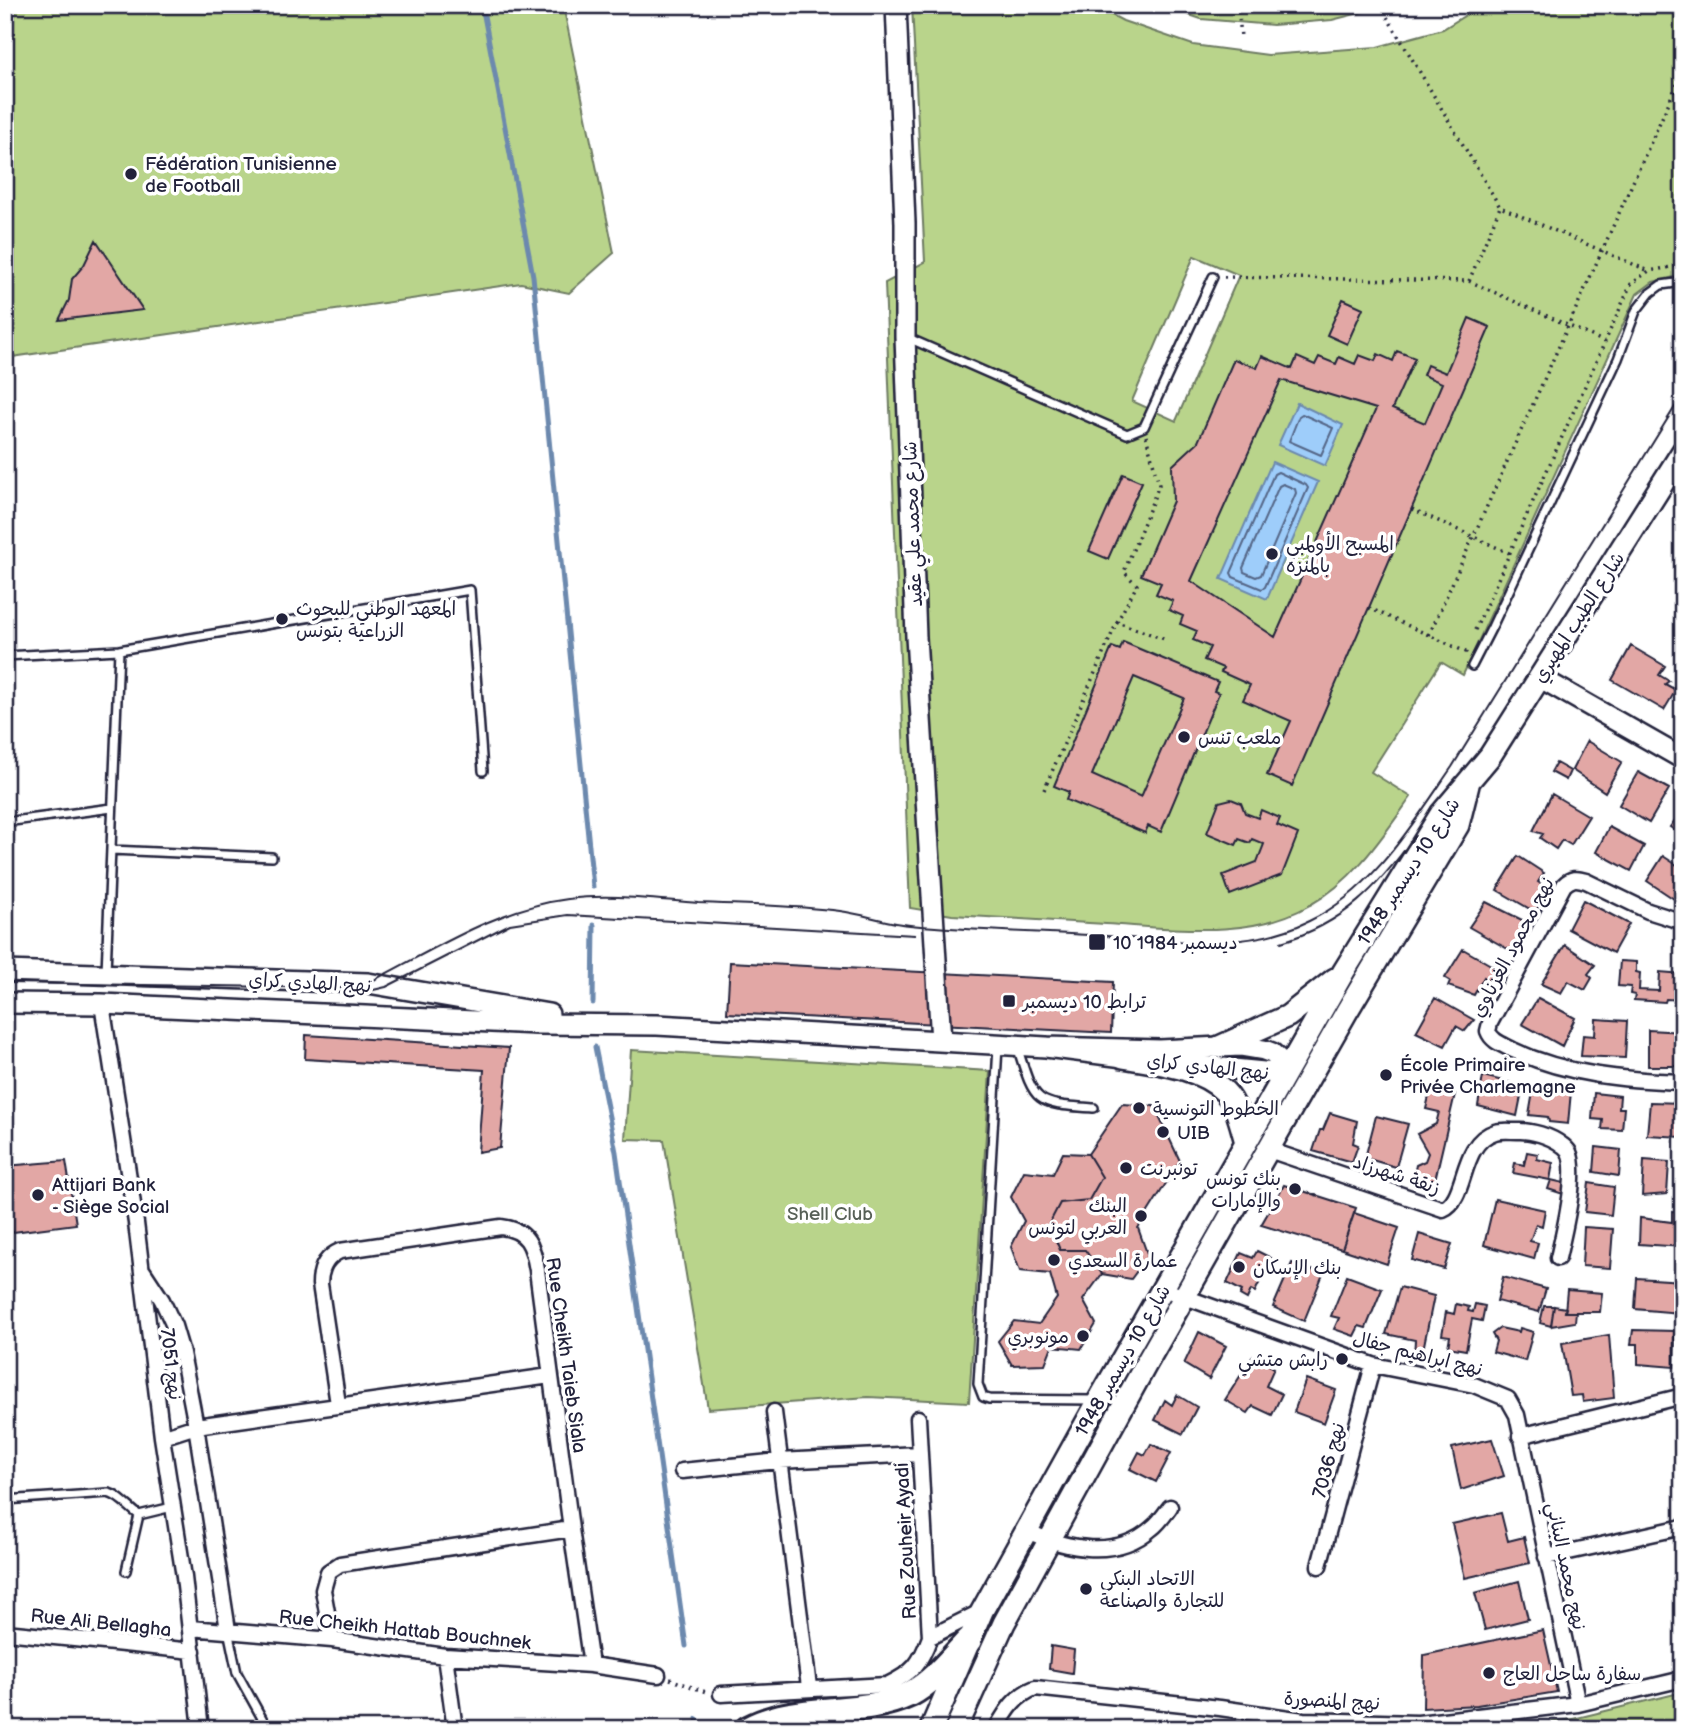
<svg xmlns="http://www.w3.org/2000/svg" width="1688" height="1734" font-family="'Balsamiq Sans','Playpen Sans Arabic',sans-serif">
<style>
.green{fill:#b9d48b;stroke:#6e7b63;stroke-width:2;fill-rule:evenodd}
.water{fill:#9ecdfa;stroke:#6c89ae;stroke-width:2}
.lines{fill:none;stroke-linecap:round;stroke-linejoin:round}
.shore{stroke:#546687;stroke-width:2}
.stream{stroke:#6c89ae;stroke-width:5}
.building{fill:#e2a7a5;stroke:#22223b;stroke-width:2;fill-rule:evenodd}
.lane-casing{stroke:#22223b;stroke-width:12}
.street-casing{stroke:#22223b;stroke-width:19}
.secondary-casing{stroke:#22223b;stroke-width:24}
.primary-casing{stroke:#22223b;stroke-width:26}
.highway-casing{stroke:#22223b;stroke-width:30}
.path{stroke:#22223b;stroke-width:3.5;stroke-dasharray:2 5;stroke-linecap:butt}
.lane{stroke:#fff;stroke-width:7}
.street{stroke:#fff;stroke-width:14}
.secondary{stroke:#fff;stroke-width:19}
.primary{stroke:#fff;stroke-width:21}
.highway{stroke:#fff;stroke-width:24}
.tram{stroke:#22223b;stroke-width:2}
.poi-dot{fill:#22223b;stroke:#fff;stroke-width:2.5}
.labels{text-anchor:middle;stroke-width:7;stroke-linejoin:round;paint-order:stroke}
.poi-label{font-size:19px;fill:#22223b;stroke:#fff;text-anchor:start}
.street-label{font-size:19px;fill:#22223b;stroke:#fff}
.park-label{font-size:19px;fill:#576057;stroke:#fff}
</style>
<rect width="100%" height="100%" fill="#fff"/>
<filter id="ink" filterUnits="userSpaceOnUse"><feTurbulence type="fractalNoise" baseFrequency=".0143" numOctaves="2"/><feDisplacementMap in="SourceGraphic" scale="14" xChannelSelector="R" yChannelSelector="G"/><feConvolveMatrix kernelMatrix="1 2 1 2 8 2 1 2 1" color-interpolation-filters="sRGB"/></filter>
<g filter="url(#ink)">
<path class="green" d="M5,5h558l51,248 -45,40 -48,-10 -516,75z
M912,5h181l30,16 70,24 75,10 109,-8 66,-18 39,-24h201v270l-30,7 -16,12 -174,381 -22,-13 -70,110 40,25c-28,39 -57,84 -101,108 -60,35 -138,23 -204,19 -51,-3 -103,-6 -154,-9l-42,-7 -25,-625 40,-21zM1194,256l45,19 -63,146 -44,-20z
M1160,5h231l-59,15 -59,5 -72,-6z
M631,1050l359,21 -21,331 -101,-5 -160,12 -44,-269 -39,-1z
M1683,1692v37h-178l68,-10z"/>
<path class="water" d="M1297,403l46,22 -18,41 -47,-21z
M1272,462l46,20 -51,117 -46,-20z"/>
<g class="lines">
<path class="shore" d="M1302,414l31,14 -12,27 -32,-14 10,-25z
M1278,472l28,13 2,3 -43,99 -3,2 -29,-12 -2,-4 43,-99z
M1283,484l12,5 1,4 -35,82 -5,2 -12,-5 -1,-4 36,-82z"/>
<path class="stream" d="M482,5l51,271 60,611
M593,1003l1,-78
M595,1047l21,105 70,494
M697,1719l3,10"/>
</g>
<path class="building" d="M96,240l47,70 -84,10 10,-20 3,-21 12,-14z
M1343,299l20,9 -16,36 -20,-9z
M1469,318l21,9 -198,459 -25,-11 24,-54 -48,-21 7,-15 -29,-13 2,-4 -19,-8 6,-13 -17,-7 4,-9 -17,-7 3,-8 -14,-6 4,-9 -17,-7 5,-11 -20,-8 32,-74 -1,-35 26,-24 36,-83 23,9 5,-12 30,13 5,-12 18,8 4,-8 17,7 3,-7 16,7 4,-9 16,6 3,-7 15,7 4,-10 18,7 -23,51 33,14 17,-40 -19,-8 4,-10 19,8zM1281,380l95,29 -101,228 -84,-56z
M1123,474l19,8 -34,77 -19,-8z
M1123,642l95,40 -4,9 5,2 -58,139 -13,-6 -3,7 -79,-33 3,-8 -15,-6 58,-139 8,3zM1134,677l50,21 -43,99 -49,-22z
M1631,646l34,20 -6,9 10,6 -4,3 11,6 -12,20 -52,-30z
M1587,741l35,21 -17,30 -33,-22z
M1556,763l14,8 -4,9 -15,-8z
M1638,772l31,17 -20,34 -30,-18z
M1552,794l37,22 -18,29 -9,-5 -6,9 -16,-11 3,-4 -10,-3z
M1231,799l10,4 4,10 13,5 3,-8 19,8 -3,7 21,9 -16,41 -52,20 -7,-20 34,-13 7,-18 -12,-5 -2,4 -11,-4 -3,6 -29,-12 12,-31z
M1683,809v27l-13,-9z
M1609,827l35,19 -13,25 -35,-19z
M1518,856l26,17 -6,9 7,5 -8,13 4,2 -6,10 -38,-22z
M1663,856l20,13v36l-36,-24z
M1583,900l46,24 -16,29 -45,-24z
M1486,902l40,20 -6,10 4,3 -11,17 -44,-25z
M1565,945l30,20 -7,9 4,4 -7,12 -17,-9 -7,12 -20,-9z
M1463,949l40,23 -8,14 -11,-9 -10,18 -26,-9 2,-5 -5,-3z
M1620,961l16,1v10l4,1 -1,17 20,1 1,-19 23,2v26l-17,-1 -1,3 -31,-2 1,-5 -5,-1 1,-7 -13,-1z
M730,962l383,20 -2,51 -384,-20z
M1435,998l39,22 -9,11 -9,-5 -11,20 -29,-14z
M1538,998l37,20 -13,28 -40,-22z
M1596,1019l31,2 -2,37 -44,-2 2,-21 12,1z
M1648,1030l35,2v34h-35z
M306,1035l203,13 -9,100 -22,4 6,-82 -179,-11z
M1483,1076l40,10 -6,30 -39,-10z
M1534,1086l37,5 -3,33 -19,-2 -1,-5 -19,-2z
M1431,1088l24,6 -21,90 -21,-5 3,-14 9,-4 3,-8 -11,-19 19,-10 3,-12 -13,-3z
M1594,1093l26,3 -1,12h5l-2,22 -20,-1 1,-9 -11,-1z
M1650,1102l33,1v34l-36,-2z
M1122,1104l32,2 26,55 -42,67 10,28 -17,23 -29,-5 -17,-24h-25l-11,-26 11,-21 29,-3 13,-23 -14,-23z
M1330,1113l27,8 -4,22 5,2 -6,17 -39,-11 7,-21h3z
M1376,1116l32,8 -12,43 -31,-9z
M1596,1147l25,3 -2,26 -25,-4z
M1527,1152l11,2 -1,5 16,4 -3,17 -37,-7 2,-10 9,2z
M1063,1153l25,1 14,23 -13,23 -29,3 -11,21 11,26h25l17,24 -19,26 13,24 -15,25 -29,-3 -7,18 -33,1 -14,-24 16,-20 25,3 18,-26 -7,-24 -30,-3 -9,-24 13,-26 -13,-24 13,-26 29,3z
M1644,1160l25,2 -2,32 -25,2z
M66,1161l10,63 -71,9v-67z
M1551,1180l13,3 -1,11 -15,-5z
M1589,1183l25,4 -3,28 -26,-3z
M1284,1185l72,23 -14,41 -81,-24z
M1495,1199l50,11 -3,16 -6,-2 -6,17 8,2 -4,16 -50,-14z
M1672,1211l11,1v35l-44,-3 1,-26 32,4z
M1354,1213l45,15 -12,36 -45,-15z
M1584,1227l29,2 -3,39 -28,-2z
M1419,1234l33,10 -8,25 -32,-9z
M1257,1251l14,7 -16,34 -4,-2 -4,9 -7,-4 2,-4 -15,-8 14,-30 12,5z
M1292,1263l31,11 -19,47 -31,-14z
M1347,1276l35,13 -16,39 -7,-2 -5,10 -20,-7 5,-11 -8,-2z
M1503,1277l43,12 -7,23 -42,-11z
M1637,1278l46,3 -3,32 -45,-4z
M1400,1287l34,9 -12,59h-8l1,-15 -29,-6z
M1567,1290l35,3 -2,19h-35z
M1456,1304l13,3 -1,4 5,1 2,-8 10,2 -3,15 -10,-2 -6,31 -18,-3 2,-11 -8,-1 4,-23 8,2z
M1544,1306h10l-3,20 -11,-3z
M1554,1306l12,2 -1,4h11l-1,10 -24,4z
M1500,1328l19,4 1,-4 13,4 -8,29 -32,-9 3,-11 -4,-7z
M1633,1330l42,1 -1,36 -36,-3v-20h-7z
M1199,1332l27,14 -17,33 -25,-15z
M1609,1335l5,63 -31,4 -1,-7 -11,1 -9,-53z
M1253,1356l21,12 -8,18 16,8 -10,21 -19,-9 -5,7 -23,-13z
M1306,1379l30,11 -12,33 -30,-11z
M1177,1395l20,12 -14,27 -28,-14 10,-20 7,5z
M1492,1439l12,37 -43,14 -9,-42z
M1151,1444l20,9 -15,29 -26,-13 9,-17 6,3z
M1501,1513l7,28 16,-4 6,26 -65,15 -13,-54z
M1519,1581l9,38 -43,11 -10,-37z
M1543,1630l14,62 -80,13 -54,3 1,-53z
M1051,1646l23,4 -2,23 -23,-4z"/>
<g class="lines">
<g class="lane-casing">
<path id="lane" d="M906,337l221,97 17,-7 69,-150
M5,656l114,-6 351,-60 13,181
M1472,666l20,-39 126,-268 18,-48 14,-18 11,-8 22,-3
M5,822l107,-14
M111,850l161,7
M106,972l13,-322
M998,1047l-20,337 5,13 6,2 106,1
M1018,1049c17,56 18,55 76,59
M5,1500l103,-7c11,2 21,15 31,22l33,-8
M126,1571l13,-56
M228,1630l9,43 31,56"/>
</g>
<g class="street-casing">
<path id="street" d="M1683,922l-35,-11 -62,-30c-10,-3 -15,-3 -22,4l-74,138 -2,8c4,11 16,14 25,19 54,25 111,30 170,32
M102,1004l34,219 26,214 22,140 17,152
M1269,1150l174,59c25,-10 16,-66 52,-77 6,-2 15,-1 22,-1 13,-1 34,5 45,14 2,1 6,5 7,7 10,21 -6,84 -11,106
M143,1271l19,29 12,26 8,27 14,73 32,204
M1163,1289l210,76 101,20 34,14 9,16 61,289
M338,1404l-18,-120c0,-15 6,-27 20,-33l161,-24c27,3 32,19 36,43l34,259 20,136
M774,1412l35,275
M1520,1436l163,-40
M162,1437l34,-11 354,-50
M682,1471l97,-10 140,-7
M1027,1531c39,18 89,29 125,-3 7,-5 13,-14 18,-21
M1546,1557l137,-30
M1319,1566l54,-201
M190,1628l142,12 113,16 146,9 67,10
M5,1632l188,19
M930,1637l52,-26
M332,1640l-9,-50 5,-18 12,-8 231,-35
M445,1656l10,73
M721,1694l166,-9c27,-13 33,-21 43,-48l-12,-219
M996,1729c11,-19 19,-33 39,-41l185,20 83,12 115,3 160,-19 105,-25"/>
</g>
<g class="secondary-casing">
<path id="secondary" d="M896,5l9,218v114l11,300 25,404
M1539,677l144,82
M5,971l363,12 181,31
M5,1003l97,1 435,20 120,1 389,22 114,3 80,-4 24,4 8,3 9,8 4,13 -103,-10
M1046,1047l93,12"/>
</g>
<g class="primary-casing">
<path id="primary" d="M1219,1047l69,-31 47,-37
M1123,1057c33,6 78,10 102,35 12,12 16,34 21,50
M931,1729l51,-118 117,-211 245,-429 97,-157 49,-58 193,-305
M956,1729l48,-106 142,-259 201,-353 111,-186 10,-40"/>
</g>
<g class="highway-casing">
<path id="highway" d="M748,1729c50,-27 111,-11 162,-35 23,-12 42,-36 59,-54"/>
</g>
<path class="path" d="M1238,5l3,32
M1380,5l120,202 149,64
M1224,277l245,4 136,61
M1469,281l31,-74
M1146,436l13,49 -35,87 13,13 -20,37 50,18
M1412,509l97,44
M1369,608l97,44 1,-3
M1475,630l156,-346 18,-13 34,-6
M1429,635l254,-564
M1044,790l73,-168
M670,1679l36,13"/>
<use href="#lane" class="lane"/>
<use href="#street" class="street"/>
<use href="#secondary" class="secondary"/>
<use href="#primary" class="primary"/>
<use href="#highway" class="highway"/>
<path class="tram" d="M1281,942c63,-18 97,-55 134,-106
M5,983l339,5 24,-5c64,-32 128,-75 200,-84 43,-6 88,1 130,4 47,2 96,2 142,8 24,3 46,12 70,14 65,6 130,7 195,11 68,5 141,16 204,-15 65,-31 104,-98 143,-154l231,-373
M365,992l21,-5 124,-63 58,-9 347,20"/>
</g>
</g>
<g class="poi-dot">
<circle cx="131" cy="174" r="7"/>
<circle cx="1272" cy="554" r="7"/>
<circle cx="282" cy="619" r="7"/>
<circle cx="1184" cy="737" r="7"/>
<rect x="1088" y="933" width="18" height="18" rx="3.5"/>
<rect x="1002" y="994" width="14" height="14" rx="3.5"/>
<circle cx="1386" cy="1075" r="7"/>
<circle cx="1139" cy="1108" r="7"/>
<circle cx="1163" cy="1132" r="7"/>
<circle cx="1126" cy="1168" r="7"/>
<circle cx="1295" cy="1189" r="7"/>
<circle cx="38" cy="1195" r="7"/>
<circle cx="1141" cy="1216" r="7"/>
<circle cx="1054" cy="1260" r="7"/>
<circle cx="1239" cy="1267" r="7"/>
<circle cx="1083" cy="1336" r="7"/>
<circle cx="1342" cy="1359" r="7"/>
<circle cx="1086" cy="1589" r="7"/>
<circle cx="1489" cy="1673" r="7"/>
</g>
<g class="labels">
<g class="poi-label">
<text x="145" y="170">Fédération Tunisienne<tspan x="145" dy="22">de Football</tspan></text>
<text x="1286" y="550">المسبح الأولمبي<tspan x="1286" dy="22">بالمنزه</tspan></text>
<text x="296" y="615">المعهد الوطني للبحوث<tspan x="296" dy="22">الزراعية بتونس</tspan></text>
<text x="1198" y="744">ملعب تنس</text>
<text x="1113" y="949">10 ديسمبر 1984</text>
<text x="1023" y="1008">ترابط 10 ديسمبر</text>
<text x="1400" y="1071">École Primaire<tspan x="1400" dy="22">Privée Charlemagne</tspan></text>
<text x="1153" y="1115">الخطوط التونسية</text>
<text x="1177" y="1139">UIB</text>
<text x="1140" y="1175">تونبرنت</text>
<text x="1281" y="1185" text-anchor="end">بنك تونس<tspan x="1281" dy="22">والإمارات</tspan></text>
<text x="52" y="1191">Attijari Bank<tspan x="52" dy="22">- Siège Social</tspan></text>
<text x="1127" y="1212" text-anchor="end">البنك<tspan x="1127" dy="22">العربي لتونس</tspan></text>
<text x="1068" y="1267">عمارة السعدي</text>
<text x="1253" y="1274">بنك الإسكان</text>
<text x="1069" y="1343" text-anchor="end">مونوبري</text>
<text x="1328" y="1366" text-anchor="end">رابش متشي</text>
<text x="1100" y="1585">الاتحاد البنكي<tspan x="1100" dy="22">للتجارة والصناعة</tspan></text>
<text x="1503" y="1680">سفارة ساحل العاج</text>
</g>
<g class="street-label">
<text transform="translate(912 524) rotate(-92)" y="7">شارع محمد علي عقيد</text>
<text transform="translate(1578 617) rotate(-57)" y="7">شارع الطيب المهيري</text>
<text transform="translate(1408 871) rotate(-57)" y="7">شارع 10 ديسمبر 1948</text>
<text transform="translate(1512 947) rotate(-62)" y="7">نهج محمود الغزناوي</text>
<text transform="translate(310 982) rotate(3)" y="7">نهج الهادي كراي</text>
<text transform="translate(1208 1066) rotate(6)" y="7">نهج الهادي كراي</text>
<text transform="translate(1397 1174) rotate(18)" y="7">زنقة شهرزاد</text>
<text transform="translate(1418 1353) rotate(14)" y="7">نهج ابراهيم جفال</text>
<text transform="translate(567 1355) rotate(82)" y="7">Rue Cheikh Taieb Siala</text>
<text transform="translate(1122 1360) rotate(-60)" y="7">شارع 10 ديسمبر 1948</text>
<text transform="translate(172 1364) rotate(83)" y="7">نهج 7051</text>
<text transform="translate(1328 1460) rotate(-75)" y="7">نهج 7036</text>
<text transform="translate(905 1541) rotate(-93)" y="7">Rue Zouheir Ayadi</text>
<text transform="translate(1567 1566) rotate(78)" y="7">نهج محمد البناني</text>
<text transform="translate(101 1622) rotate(6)" y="7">Rue Ali Bellagha</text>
<text transform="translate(405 1629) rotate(6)" y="7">Rue Cheikh Hattab Bouchnek</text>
<text transform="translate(1332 1700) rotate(3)" y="7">نهج المنصورة</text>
</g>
<g class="park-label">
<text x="830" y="1220">Shell Club</text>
</g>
</g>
<rect width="1688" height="1734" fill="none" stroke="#fff" stroke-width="28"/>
<rect x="14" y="14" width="1660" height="1706" fill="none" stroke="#22223b" stroke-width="2.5" filter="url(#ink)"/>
</svg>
